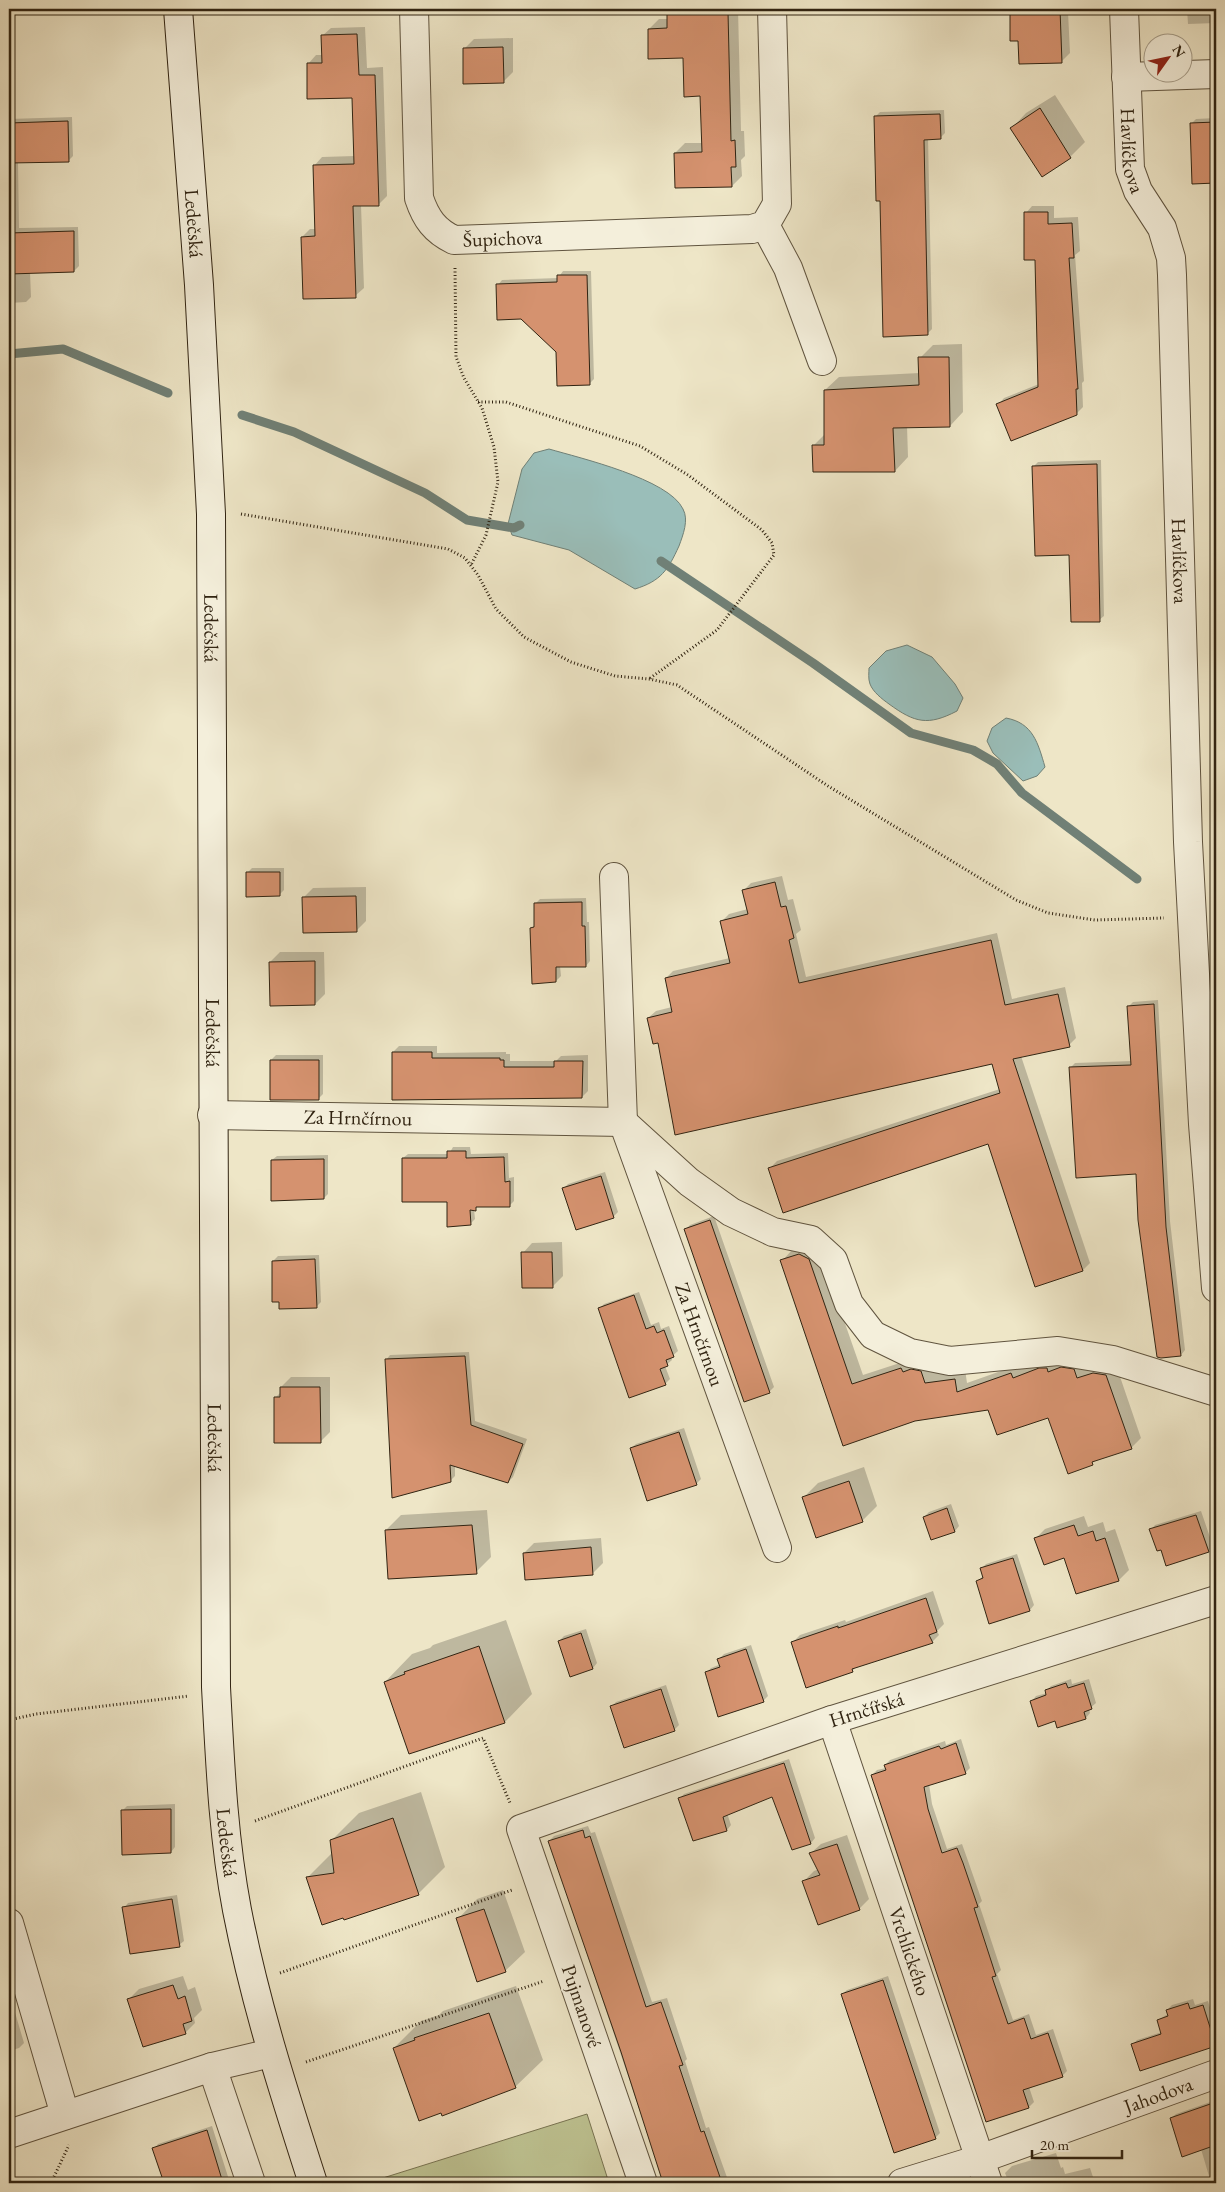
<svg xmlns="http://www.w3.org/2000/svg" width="1225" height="2192" font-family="'EB Garamond',serif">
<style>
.green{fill:#bec392;stroke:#787452}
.water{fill:#9abeb9;stroke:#708076}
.shadow{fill:#0003}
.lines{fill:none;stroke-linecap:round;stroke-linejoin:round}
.stream{stroke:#708076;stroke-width:9}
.building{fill:#d5926f;stroke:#312412}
.street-casing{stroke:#60543f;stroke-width:30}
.secondary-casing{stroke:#312412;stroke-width:30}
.path{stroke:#312412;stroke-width:3;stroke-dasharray:1 2.5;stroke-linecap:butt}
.street{stroke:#f4efdb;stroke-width:28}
.secondary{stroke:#f4efdb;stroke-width:28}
.labels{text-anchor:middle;stroke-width:4;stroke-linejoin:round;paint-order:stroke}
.street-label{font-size:20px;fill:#312412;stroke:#f4efdb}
</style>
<rect width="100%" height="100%" fill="#eee6c7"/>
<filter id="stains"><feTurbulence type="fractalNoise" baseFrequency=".004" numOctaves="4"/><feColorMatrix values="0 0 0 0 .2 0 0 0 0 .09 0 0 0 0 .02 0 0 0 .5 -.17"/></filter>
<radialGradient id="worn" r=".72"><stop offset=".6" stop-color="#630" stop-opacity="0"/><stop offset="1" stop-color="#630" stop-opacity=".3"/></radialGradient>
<path class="green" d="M587,2114l22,69h-242z"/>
<path class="water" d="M549,449c31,9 120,30 134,60 6,11 0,26 -4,37 -11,24 -18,35 -44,43l-66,-39 -57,-15 -4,-11 14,-55 12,-16z
M907,645l25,12 23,27 8,14 -6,13c-29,15 -42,12 -68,-7 -7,-5 -16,-12 -19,-20 -2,-5 -1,-12 -1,-16l17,-17z
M1006,718c27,5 32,25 39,49l-8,9 -14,5 -30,-28 -6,-12 5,-13z"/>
<path class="shadow" d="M673,9h65l3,122h3l1,25 -4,4 1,16 -10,10 -57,-33 10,-10h18l-2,-48 -17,-38 -35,-28 10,-10h9v-5z
M1016,9h56l-4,3 2,41 -8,8 -43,-22 -8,-25z
M1187,9h29v14l-28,1z
M365,27l2,41 16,-1 4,129 -9,9h-17l3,83 -9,8 -53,-59 8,-8h6l-2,-63 8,-9 33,-1 -2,-59 -45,-33 8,-9h7l-1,-19 9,-8z
M513,38v34l-10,10 -39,-33 10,-10z
M1055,95l30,47 -15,15 -58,-29 14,-15z
M944,110l1,23 -5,5h-12l4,191 -5,5 -46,-134 -5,-84 4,-4z
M72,117l1,39 -5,5 -50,1 1,66 59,-1 1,39 -5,5 -44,1 1,25 -5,5 -17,1v-184z
M1216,118v64l-22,1 -2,-60 4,-4z
M1032,206h22v12l24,-1 2,34 -5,4 9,126 -2,2 1,24 -7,7 -78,-9 6,-7 35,-14 -3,-126 -10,-45z
M563,271h28l3,108 -5,5 -32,-33 -59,-66 4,-5 56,-2z
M962,344l1,68 -13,14h-43l1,31 -13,14 -81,-26 11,-11v-44l14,-13 81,-4v-15l13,-13z
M1101,460l3,156 -5,4 -66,-153 5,-5z
M252,868h32v22l-5,5 -32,-22z
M782,876l6,24 5,-1 8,31 -5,4 10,43 191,-44 15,66 53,-12 11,51 -7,7 -48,11 69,207 -7,7 -94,-128 -219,26 7,-7 223,-72 -7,-26 -334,-22 -11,-23 8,-7 16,-4 -6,-29 7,-7 57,-13 -8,-37 7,-7 19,-5 -4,-19 7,-7z
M366,887v34l-10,10 -53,-33 10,-10z
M586,898l1,24h2l1,39 -4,5h-26l1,10 -5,5 -24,-53 4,-4 -1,-20 5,-5z
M280,952h44l1,42 -10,10 -45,-42z
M1158,1000l12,221 15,129 -4,5 -44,-183 -67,-104 5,-5 57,-2 -4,-54 5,-5z
M399,1046h38v7l69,-1v2h4v7h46l5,-5 27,-1v36l-6,6 -189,-45z
M276,1055h47v39l-5,5 -47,-39z
M453,1147h17l1,7 37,-1 1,25 5,-1v24l-5,5h-30l-5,3 1,10 -5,5 -22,-24 -45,-42 5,-4h41z
M328,1155v39l-4,4 -52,-38 5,-4z
M605,1172l13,40 -5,5 -50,-28 5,-5z
M714,1216l60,171 -5,5 -84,-162 5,-5z
M562,1242l1,34 -10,10 -30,-33 9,-10z
M810,1244l9,5 44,126 49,-16 20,2 3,12 30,-4 2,14 54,-19 2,4 27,-9 66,6 25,73 -10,10 -35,12 -4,3 -43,-47 -60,-7 -75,11 -70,24 -62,-183 10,-11z
M319,1255l2,47 -5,5 -43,-46 5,-5z
M639,1292l12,33 8,-3 2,7 8,-3 9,25 -7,6 1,3 -7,6 5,13 -5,5 -66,-75 5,-5z
M469,1352l6,69 52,18 -14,38 -5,5 -53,-17v11l-5,5 -64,-121 4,-5z
M291,1377h39v55l-10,10 -44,-45 5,-5v-5z
M684,1428l17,51 -5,5 -65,-36 5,-4z
M864,1467l13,39 -15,15 -59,-23 15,-15z
M951,1504l8,22 -4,5 -23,7 -8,-21 5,-5z
M487,1510l4,47 -15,15 -90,-42 15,-15z
M1201,1511l12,35 -5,5 -46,-2 -11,-19 4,-5z
M1084,1516l4,11 15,-5 3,10 9,-3 14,41 -10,10 -42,13 -12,-37 -30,-17 10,-10z
M601,1538l2,25 -10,10 -69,-20 10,-10z
M1017,1554l17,51 -4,5 -40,12 -12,-41 5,-5 -2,-7 5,-5z
M933,1591l11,33 -7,7 2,4 -7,7 -75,24 -5,5 -59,-29 7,-7 45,-15 1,2z
M506,1620l26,74 -27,28 -95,30 -25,-70 27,-28 18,-6 3,-3z
M586,1629l11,34 -4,5 -22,7 -12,-34 5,-5z
M751,1645l17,51 -5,5 -57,-28 5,-5 10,-4 -2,-5 5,-5z
M1071,1679l1,5 17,-5 7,24 -7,6 1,4 -4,5 -28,9 -2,-7 -24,-19 4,-5 11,-3 -1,-2 5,-5z
M666,1685l13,40 -5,5 -62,-24 4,-4z
M961,1739l9,29 -5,5 -36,11 3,20 15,45 15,-5 5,14 15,43 -3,3 22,66 -4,4 16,46 16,-6 7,21 17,-6 14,42 -5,5 -33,11 5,15 -5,5 -42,13 -115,-345 5,-5 9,-2 -1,-3 5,-5 55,-19 1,4z
M789,1759l26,79 -4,5 -18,6 -20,-54 -46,18 4,12 -4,5 -33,10 -14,-42 4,-4z
M421,1792l24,75 -27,27 -111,-16 26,-26 -1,-12 27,-27z
M175,1804v43l-4,5 -49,-41 5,-5z
M588,1826l3,7 4,-1 57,170 15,-4 20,61 -2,2 21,67 3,-1 20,56h-65l-115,-342 5,-5z
M847,1835l22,64 -10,10 -55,-28 10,-10 5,-2 -8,-16 10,-9z
M503,1890l22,62 -20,19 -47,-52 19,-20z
M177,1895l7,46 -5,4 -55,-37 4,-5z
M183,1976l5,14 7,-3 7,23 -8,8 1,5 -10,10 -56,-34 10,-10z
M888,1976l52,157 -5,5 -93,-144 5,-4z
M516,1986l27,74 -28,27 -121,-39 27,-27 18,-6 4,-4z
M9,1992l15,51 -5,5 -10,3z
M1193,1999l2,6 13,-4 8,27v17h-84l5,-5 25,-8 -4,-12 10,-6 -1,-4 5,-5z
M1216,2100v83h-5l-10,-34 -30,-31 5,-4z
M212,2126l18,57h-65l-11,-34 4,-5z
M1056,2153l5,15 2,-1 2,7 25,-6 5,15h-86l-4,-10 7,-7z"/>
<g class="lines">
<path class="stream" d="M9,354l54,-5 105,44
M242,415l52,17 131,61 42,27 47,8 6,-3
M661,561l152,102 98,70 62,17 24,14 25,29 115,86"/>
</g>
<path class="building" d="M1017,9h43l2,54 -43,1 -1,-23h-8v-27l7,-1z
M728,12l3,129 4,-1 1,27h-5l1,20 -57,1 -1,-35 28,-1 -2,-56 -16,1 -1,-39 -35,1v-30l19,-1v-15z
M357,34l2,41h16l4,131h-26l3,92 -53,1 -2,-62 14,-1 -2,-71 41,-1 -2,-66 -45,1v-36h15l-1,-28z
M503,47l1,36 -41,1v-36z
M1040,108l31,50 -29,19 -32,-49z
M940,114l1,25 -17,1 4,195 -45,2 -3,-136h-4l-2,-85z
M68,121l1,41 -60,1v-40z
M1216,122v61l-24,1 -2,-61z
M1024,212h24v12l24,-1 2,35h-5l9,131h-2l1,26 -66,26 -15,-37 42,-17 -3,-127h-11z
M74,231v41l-65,2v-41z
M557,275h30l3,110 -33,1 -1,-34 -35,-33 -24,1 -1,-36 61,-2z
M918,357h31l1,70 -57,1 2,44h-82l-1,-27h12v-55l95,-5z
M1097,464l3,158h-29l-2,-67 -34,1 -3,-90z
M246,872h34v24l-34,1z
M775,882l6,25 5,-1 8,32 -5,2 10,43 192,-43 14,65 53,-11 12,53 -57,12 70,212 -48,16 -47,-143 -205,69 -15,-45 232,-75 -8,-29 -317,71 -17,-92 -5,1 -6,-26 25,-6 -7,-34 65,-15 -10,-42 28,-7 -6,-24z
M356,896l1,36 -54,1 -1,-36z
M582,902v24h3l1,41h-30v15l-24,2 -2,-56 4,-1v-24z
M315,961v44l-45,1 -1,-44z
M1154,1004l12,223 15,129 -20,2 -4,-1 -11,-78 -8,-59 -2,-46 -60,4 -7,-111 62,-2 -4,-59z
M392,1052h40v6h68v2h4v7h50v-6h29l-1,37 -190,2z
M270,1060h49v40h-49z
M447,1151h19v7l38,-1 1,25 5,-1v26h-34v4l-6,-1 1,15 -24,2v-25h-45v-44h45z
M324,1159v40l-53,2v-41z
M601,1176l13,42 -38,12 -14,-42z
M710,1220l60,173 -26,9 -60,-173z
M521,1252h31l1,36h-31z
M799,1254l10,5 43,125 49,-16 2,4 8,-3 10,2 4,12 30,-4 2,13 54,-19 2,5 26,-10h8l1,4 13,-5 13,2 3,9 16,-5 13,2 26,74 -40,13 1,3 -25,9 -20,-56 -51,17 -9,-25 -73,11 -72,25 -63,-186z
M315,1259l2,49 -38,1v-7h-7v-41z
M634,1295l12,34 8,-3 3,7 7,-3 10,27 -8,3 2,6 -8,3 6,16 -37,13 -31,-90z
M465,1356l6,69 52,19 -15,39 -58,-18 1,17 -59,16 -7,-139z
M280,1387h40l1,56h-47v-46h6z
M679,1432l18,53 -50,16 -17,-53z
M849,1481l14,41 -47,16 -14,-41z
M947,1508l8,24 -24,8 -8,-23z
M1196,1515l13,37 -43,14 -5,-16 -4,1 -8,-22z
M472,1525l5,49 -89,5 -3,-49z
M1074,1525l4,11 15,-5 3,10 9,-3 14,43 -43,13 -12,-36 -20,7 -10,-27z
M591,1547l2,28 -68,5 -2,-27z
M1013,1558l17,53 -41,13 -13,-43 7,-3 -3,-10z
M926,1598l11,34 -8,3 4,8 -81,26 1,3 -47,16 -15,-46 47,-16v2z
M581,1633l12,36 -23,8 -12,-36z
M479,1646l26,77 -96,31 -25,-72 21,-8 -1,-2z
M746,1649l18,53 -46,15 -13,-45 15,-5 -3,-8z
M1066,1683l2,5 16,-5 8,26 -8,3 2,7 -29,9 -2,-7 -17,6 -8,-26 16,-6 -1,-5z
M661,1689l14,42 -51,17 -14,-42z
M956,1743l10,31 -42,13 4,22 14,44 15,-5 6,15 15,44 -4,1 22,68 -4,1 16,47 16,-6 7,21 17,-6 15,44 -40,13 6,18 -43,14 -115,-347 15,-5 -2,-5 55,-19 2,3z
M784,1763l27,81 -19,6 -20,-53 -49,20 4,14 -34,10 -15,-43z
M171,1809v44l-49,2 -1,-45z
M393,1818l26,77 -75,25 -1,-2 -21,7 -16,-48 28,-4 -4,-33z
M583,1830l2,8 5,-2 56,171 15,-5 22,63 -4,1 22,66 3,-1 18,52h-59l-42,-131 -73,-211z
M837,1844l23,66 -42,15 -16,-44 18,-6 -11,-22z
M172,1899l8,48 -50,7 -8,-47z
M484,1909l22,63 -29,10 -21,-64z
M883,1980l53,159 -42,14 -53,-159z
M173,1985l5,14 7,-3 7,25 -9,3 3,10 -43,13 -16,-48z
M1188,2003l2,6 13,-4 13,41 -76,25 -9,-27 30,-10 -4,-14 11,-4 -2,-6z
M489,2013l27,75 -74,28 -1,-3 -22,8 -26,-73 22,-8 -1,-2z
M1216,2102v43l-34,12 -12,-39z
M207,2130l16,53h-59l-12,-35z"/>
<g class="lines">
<g class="street-casing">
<g id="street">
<path id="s1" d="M414,9l5,189c7,21 16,33 35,42l298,-11 13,-4 12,-21 -5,-195"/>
<path id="s2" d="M1124,9l6,160 8,22 24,37 9,30 1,17 16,567 15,282 13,164"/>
<path d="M1126,77l90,-3"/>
<path d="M765,225l23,43 34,93"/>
<path id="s3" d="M614,877l9,245 154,426"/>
<path id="s4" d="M212,1115l411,7 66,60 42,30 42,20 38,8 22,20 16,44 24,31 37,18 40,8 108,-10 55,9 103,32"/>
<path id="s5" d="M832,1720l156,463"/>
<path d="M9,1923l56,192"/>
<path d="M212,2067l39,116"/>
<path d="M9,2134l203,-67 59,-14"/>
<path id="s6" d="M643,2183l-122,-354 311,-109 384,-120"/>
<path id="s7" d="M902,2183l78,-24 236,-85"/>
</g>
</g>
<g class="secondary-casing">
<g id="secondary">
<path id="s8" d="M178,9l21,276 12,229 5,1173c4,75 7,149 21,223 18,93 47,183 76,273"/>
</g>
</g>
<path class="path" d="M455,268l1,89 8,21 18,30 12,39 4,35 -12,53 -15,30
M478,402h28l134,44 48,29 74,55 10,13 2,12 -57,75 -68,49
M241,514l207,35 17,9 13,17 18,34 28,28 47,25 44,14 34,3 28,6 151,101 188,114 32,13 47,7 69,-2
M9,1720l27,-6 153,-18
M255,1821l228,-83 27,65
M280,1973l232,-83
M306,2062l238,-81
M51,2183l18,-38"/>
<use href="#street" class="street"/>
<use href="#secondary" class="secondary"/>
</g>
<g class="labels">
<g class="street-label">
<text dy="7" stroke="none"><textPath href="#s2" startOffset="142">Havlíčkova</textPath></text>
<text dy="7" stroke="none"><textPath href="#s8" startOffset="215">Ledečská</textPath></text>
<text dy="7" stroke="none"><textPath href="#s1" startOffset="294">Šupichova</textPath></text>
<text dy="7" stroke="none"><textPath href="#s2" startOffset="562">Havlíčkova</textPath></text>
<text dy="7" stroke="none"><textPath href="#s8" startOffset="620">Ledečská</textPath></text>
<text dy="7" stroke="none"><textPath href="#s8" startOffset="1025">Ledečská</textPath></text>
<text dy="7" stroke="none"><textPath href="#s4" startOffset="146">Za Hrnčírnou</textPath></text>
<text dy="7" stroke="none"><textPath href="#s3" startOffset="471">Za Hrnčírnou</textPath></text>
<text dy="7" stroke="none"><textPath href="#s8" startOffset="1430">Ledečská</textPath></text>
<text dy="7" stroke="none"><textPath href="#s6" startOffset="740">Hrnčířská</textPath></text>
<text dy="7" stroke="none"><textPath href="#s8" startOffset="1835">Ledečská</textPath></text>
<text dy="7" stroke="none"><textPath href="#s5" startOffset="244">Vrchlického</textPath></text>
<text transform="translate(582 2006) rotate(71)" y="7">Pujmanové</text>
<text dy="7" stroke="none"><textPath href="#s7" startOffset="271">Jahodova</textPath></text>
</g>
</g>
<rect width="1225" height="2192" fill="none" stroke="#eee6c7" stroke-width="30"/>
<rect x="10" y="10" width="1205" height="2172" fill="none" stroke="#312412" stroke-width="2.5"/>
<rect x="15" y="15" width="1195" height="2162" fill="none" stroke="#312412"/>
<g transform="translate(1168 58) rotate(57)"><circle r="24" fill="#f4efdb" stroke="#a69e8b"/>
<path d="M0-4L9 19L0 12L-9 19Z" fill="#8f2418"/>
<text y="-8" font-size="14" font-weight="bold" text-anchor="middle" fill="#312412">N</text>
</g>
<path d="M1032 2150v8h90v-8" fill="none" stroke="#312412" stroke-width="2.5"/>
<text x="1040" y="2150" font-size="15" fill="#312412" stroke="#f4efdb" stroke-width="4" paint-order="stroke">20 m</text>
<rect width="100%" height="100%" filter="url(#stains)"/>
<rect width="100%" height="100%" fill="url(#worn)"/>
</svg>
